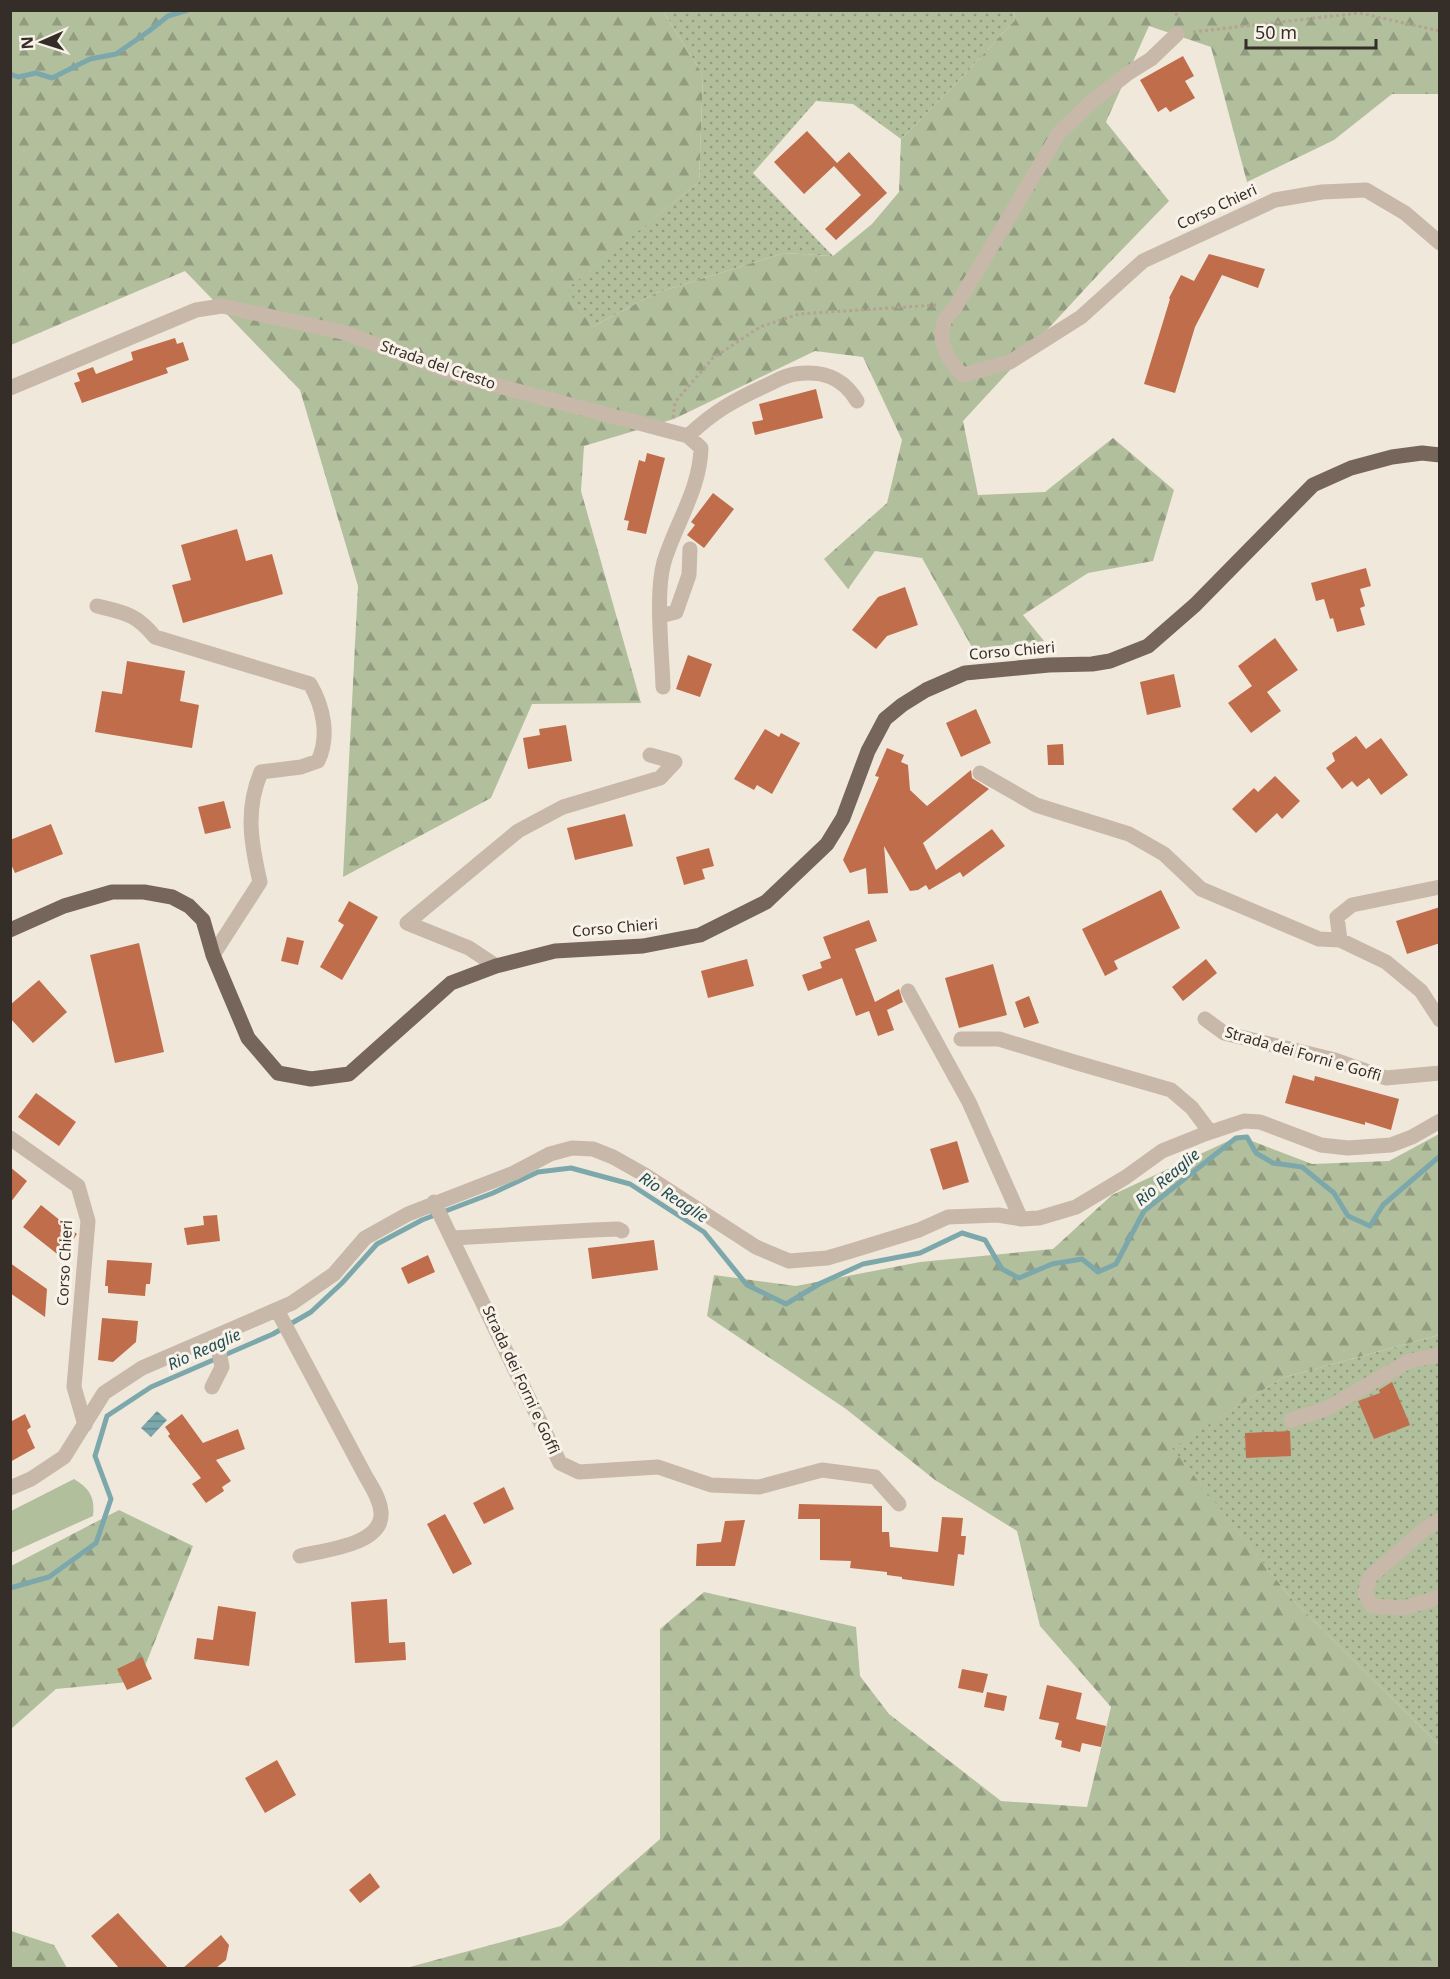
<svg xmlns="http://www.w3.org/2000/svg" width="1450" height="1979" font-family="'Noto Sans',sans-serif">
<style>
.grass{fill:url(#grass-dots)}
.forest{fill:url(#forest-firs)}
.pitch{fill:#b2bf9d}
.water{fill:url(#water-rules)}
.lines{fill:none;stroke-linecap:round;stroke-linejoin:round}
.stream{stroke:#7ca8ac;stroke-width:5}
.building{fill:#bf6d4b}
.path{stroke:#b4a393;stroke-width:3;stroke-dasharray:3 3;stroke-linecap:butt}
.minor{stroke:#c8b8a9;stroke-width:15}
.major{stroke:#76655a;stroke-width:15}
.labels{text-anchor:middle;stroke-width:6;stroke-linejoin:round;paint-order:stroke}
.street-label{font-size:15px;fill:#352d28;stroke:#f8f2e8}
.water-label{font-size:16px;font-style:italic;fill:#204e55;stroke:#f8f2e8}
</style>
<defs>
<pattern id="grass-dots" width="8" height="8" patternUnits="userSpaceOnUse" patternTransform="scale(1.5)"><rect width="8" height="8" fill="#b2bf9d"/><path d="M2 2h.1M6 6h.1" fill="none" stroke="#929c80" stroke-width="1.8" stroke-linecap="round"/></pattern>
<pattern id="forest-firs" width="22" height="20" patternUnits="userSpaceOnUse" patternTransform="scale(1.5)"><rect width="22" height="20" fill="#b2bf9d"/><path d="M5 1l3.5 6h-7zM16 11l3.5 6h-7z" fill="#929c80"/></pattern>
<pattern id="water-rules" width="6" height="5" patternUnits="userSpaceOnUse" patternTransform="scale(1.5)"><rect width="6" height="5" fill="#7ca8ac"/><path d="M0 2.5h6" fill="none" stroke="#66898c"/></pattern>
</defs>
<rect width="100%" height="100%" fill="#f1e8dc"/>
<path class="grass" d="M663,11h351l1,9 -52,56 -62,63 -48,-35 -37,-3 -63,72 80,83 -49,-3 -128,40 -64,34 -26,-38 133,-107 4,-107z
M1439,1335v410l-148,-147 -120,-150 111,-70z"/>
<path class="forest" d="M11,11h652l40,64 -4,107 -132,107 25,38 64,-34 128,-40 49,3 39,-32 27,-32 2,-53 62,-63 52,-56 -1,-9h425v83h-47l-58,46 -87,42 -36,-135 -62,-21 -43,96 63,79 -61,63 -145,157 15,74 67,-3 68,-54 61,52 -21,71 -65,12 -65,42 21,26 -71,8 -51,-91 -47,-7 -27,38 -24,-30 63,-56 15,-63 -39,-83 -48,-6 -141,68 -90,27 -3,45 60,212 -109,1 -41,94 -148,79 15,-291 -58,-196 -115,-119 -174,74z
M1439,1134v201l-157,43 -110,70 119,150 148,147v223h-1033l155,-42 99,-87v-210l44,-37 152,35 4,49 29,38 112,87 86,6 24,-100 -71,-81 -23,-95 -82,-51 -89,-71 -139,-93 7,-41 82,11 124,-24 133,-13 59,-54 127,-59 73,28 77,-3z
M119,1510l74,36 -54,135 -83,8 -45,40v-163z
M11,1931l43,14 13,23h-56z"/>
<path class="pitch" d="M74,1479c16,10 21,18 19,37l-82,37v-42z"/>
<path class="water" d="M157,1411l10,9 -16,17 -10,-9z"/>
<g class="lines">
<path class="stream" d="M10,74l8,3 18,-4 16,5 38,-19 26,-5 33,-23 19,-15 20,-6
M10,1588l39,-11 47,-34 15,-44 -16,-43 12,-40 44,-29 122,-53 38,-22 31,-29 35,-39 45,-24 71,-27 45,-21 33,-4 59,16 74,48 43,53 39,19 35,-21 42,-19 57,-11 42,-20 23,7 17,29 17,9 33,-14 30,-5 16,13 18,-8 28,-53 92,-73 11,-1 9,16 17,10 29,4 32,26 14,23 22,10 13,-21 57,-49"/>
</g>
<path class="building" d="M1183,56l11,20 -9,5 10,17 -25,14 -4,-5 -8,5 -18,-32z
M807,131l30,32 12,-11 38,41 -51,47 -11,-11 36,-34 -27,-29 -30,28 -30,-32z
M1209,254l56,15 -7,19 -36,-13 -27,52 -20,66 -31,-9 26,-85 -1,-1 12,-23 13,6z
M175,338l2,6 6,-2 6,18 -23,8 2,5 -86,30 -8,-20 6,-2 -3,-8 16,-6 3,7 37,-14 -2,-8z
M816,389l7,29 -68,17 -3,-13 11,-2 -4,-16z
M647,453l18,5 -19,76 -19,-4 2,-9 -5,-1 15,-60 6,2z
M713,493l21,16 -30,39 -17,-13 8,-10 -4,-3z
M237,529l9,32 26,-7 11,40 -100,29 -11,-38 19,-5 -10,-35z
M1366,568l5,18 -11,3 5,17 -5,2 5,17 -28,7 -4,-14 -3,1 -6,-20 -8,2 -5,-18z
M905,587l13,38 -31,11 -11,13 -24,-19 26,-33z
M1275,638l23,32 -31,22 14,19 -30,22 -23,-30 24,-17 -14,-20z
M688,655l24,9 -12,33 -24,-8z
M127,661l58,10 -5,30 19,4 -7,43 -97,-16 7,-41 20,3z
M1174,674l7,33 -34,8 -7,-33z
M976,709l15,34 -30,14 -15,-34z
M566,725l6,36 -44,8 -5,-31 17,-3 -1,-6z
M765,729l14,8 2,-4 19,10 -28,51 -15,-9 -3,5 -20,-11z
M1356,736l10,13 15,-11 27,37 -27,20 -12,-17 -12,9 -5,-6 -10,8 -16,-21 9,-7 -3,-8z
M1063,744l1,21h-16l-1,-20z
M887,748l17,7 -3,7 7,3 2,25 17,16 44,-36 1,8 17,11 -66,54 13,27 56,-41 13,17 -42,31 -3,-5 -31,18 -3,-5 -8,5 -8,1 -26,-45 4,47 -20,1 -2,-26 -16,5 -7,-13 36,-83 -4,-1z
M1275,776l25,25 -18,18 -5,-6 -21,20 -24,-24 22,-21 4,4z
M224,801l7,27 -26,6 -7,-27z
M625,814l8,32 -58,14 -8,-32z
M51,824l12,30 -48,19 -5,-11v-22z
M709,848l5,18 -12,3 3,10 -21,6 -8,-28z
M1161,890l19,38 -66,33 4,8 -13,7 -23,-47z
M349,901l29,16 -36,63 -22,-13 24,-42 -6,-4z
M1440,907v36l-33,11 -11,-33z
M869,920l8,21 -22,8 20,53 24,-13 4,13 -16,8 7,20 -16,6 -9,-25 -13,5 -14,-38 -34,13 -6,-16 20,-7 -2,-6 11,-4 -8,-21z
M287,937l17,4 -6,24 -17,-4z
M139,943l25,109 -49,11 -25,-108z
M747,959l7,27 -46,12 -7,-27z
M1206,959l11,14 -34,28 -11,-14z
M993,964l14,51 -48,13 -14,-50z
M39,980l28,32 -34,31 -23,-25v-13z
M1029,996l10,27 -15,5 -9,-26z
M1293,1075l21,6 1,-5 84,23 -8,31 -26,-8v3l-80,-22z
M36,1093l40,29 -17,24 -41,-29z
M957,1141l12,41 -26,8 -13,-41z
M10,1167l17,14 -17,22z
M41,1205l36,29 -16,23 -38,-30z
M217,1215l3,26 -33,4 -3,-17 20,-3 -1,-9z
M654,1240l4,30 -66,9 -4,-31z
M428,1255l7,17 -27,12 -7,-16z
M107,1260l45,3 -2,21h-4l-1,12 -37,-3v-7h-3z
M10,1263l37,26 -2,28 -35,-24z
M102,1318l36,3 -2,21 -23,20 -15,-2z
M1392,1382l18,43 -36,14 -16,-38 22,-8 -1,-3z
M25,1414l6,13 -4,3 8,18 -25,14v-40z
M182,1414l21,29 35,-14 7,20 -29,11 15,21 -9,6 2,4 -18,12 -14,-19 9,-6 -33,-42 2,-2 -5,-7z
M1290,1431l1,25 -45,2 -1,-25z
M504,1487l10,22 -30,15 -11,-21z
M799,1504l83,2v26h7l1,15 48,5 4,-35 21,1 -2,18h5l-2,19 -6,-1 -4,32 -52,-7v-2l-15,-2v-3l-37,-4 1,-7 -31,-1v-41h-22z
M445,1514l27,50 -19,10 -26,-50z
M745,1520l-10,46h-39l1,-22 24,-2 4,-21z
M387,1599l2,44 16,-1 1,18 -51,3 -4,-61z
M218,1606l38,6 -7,54 -55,-7 3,-21 16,2z
M142,1657l10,22 -25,11 -10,-21z
M962,1669l26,5 -5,19 -25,-5z
M1047,1685l35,8 -6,26 30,7 -5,21 -19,-4 -2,9 -19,-5 1,-6 -7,-2 4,-16 -20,-4z
M987,1692l20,4 -3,15 -20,-4z
M277,1760l19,35 -31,18 -20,-35z
M370,1873l10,14 -20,16 -11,-13z
M118,1913l50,55h-49l-28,-32z
M221,1935l8,10 -3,15 -10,8h-33z"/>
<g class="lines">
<path class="path" d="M1170,10l10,7
M1193,32l166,-19 81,18
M673,418l2,-16 38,-44 47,-31 39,-13 137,-9"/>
<path class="minor" d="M1177,34l-26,25 -24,15 -37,29 -31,30 -103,173c-4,5 -10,10 -12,16 -7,21 5,40 19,53l47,-13 71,-45 62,-56 132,-61 47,-8 44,-2 39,23 35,30
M10,388l186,-78 26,-4 120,26 119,44 227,60 13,12c-1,41 -25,75 -37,114 -9,31 -2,90 -1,125
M688,436c25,-24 46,-36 77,-50 9,-4 20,-11 30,-12 27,-4 48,3 62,27
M97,606c29,7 39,8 58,31l155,47c13,22 20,52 8,77l-17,6 -40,5c-16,38 -10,71 -1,110l-47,73
M660,616l16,-4 13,-37 1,-26
M980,773l56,32 93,29 35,20 37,35 118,50 21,1
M1440,887l-88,18 -15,12 3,23 46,22 35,29 19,29
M496,966l-27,-18 -62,-25 111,-92 45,-24 97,-29 15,-16 -25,-7
M908,991l61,111 52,117
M1205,1019l19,14 111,27 51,18 54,-5
M961,1039h38l75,23 97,28 21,18 18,24
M10,1138l68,48 10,35 -14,166 11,38
M434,1202l126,261 19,9 79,-5 53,18 48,2 63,-17 53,7 24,27
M453,1238l140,-8 25,-1 4,2
M277,1310l89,167c6,10 14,22 15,35 3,33 -57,38 -81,44
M212,1387l10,-20 -6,-31
M1291,1420l35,-11 83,-48 31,-6
M10,1488l21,-9 33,-22 40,-64 38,-25 150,-65 42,-29 31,-36 43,-24 106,-41 36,-19 22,-6 21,1 20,8 32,18 111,72 33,14 38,-3 24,-7 68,-21 29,-13 50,-2 23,4 18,-1 37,-11 50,-30 36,-26 40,-16 42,-14 16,1 61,23 27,3 43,-3 21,-8 28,-16
M1440,1520l-14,8 -56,49 -5,16 7,13 32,2 36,-11"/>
<path class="major" d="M10,930l54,-24 48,-14h32l28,5 17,9 14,14 10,35 35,83 30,35 33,6 38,-5 102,-91 45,-17 59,-15 88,-5 57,-11 66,-33 61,-58 16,-26 25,-67 17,-32 17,-14 24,-15 39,-17 84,-8 43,-1 18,-3 38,-15 47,-41 118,-120 38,-17 41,-11 30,-4 18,2"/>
</g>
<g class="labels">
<g class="street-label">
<text transform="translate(1217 207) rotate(-25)" y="5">Corso Chieri</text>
<text transform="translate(438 365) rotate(19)" y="5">Strada del Cresto</text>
<text transform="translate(1012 651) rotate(-5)" y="5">Corso Chieri</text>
<text transform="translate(615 928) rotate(-5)" y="5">Corso Chieri</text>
<text transform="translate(1303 1054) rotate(16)" y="5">Strada dei Forni e Goffi</text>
<text transform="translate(65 1263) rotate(-87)" y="5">Corso Chieri</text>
<text transform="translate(521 1380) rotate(65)" y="5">Strada dei Forni e Goffi</text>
</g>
<g class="water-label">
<text transform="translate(1167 1177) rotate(-40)" y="6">Rio Reaglie</text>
<text transform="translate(674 1197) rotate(33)" y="6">Rio Reaglie</text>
<text transform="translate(204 1349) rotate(-24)" y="6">Rio Reaglie</text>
</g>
</g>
<rect width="1450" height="1979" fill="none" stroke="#352d28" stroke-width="24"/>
<g transform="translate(42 42) rotate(267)" stroke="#f8f2e8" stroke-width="4.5" paint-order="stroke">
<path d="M0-4.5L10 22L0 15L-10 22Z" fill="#352d28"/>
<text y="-9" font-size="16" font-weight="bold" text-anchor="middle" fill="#352d28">N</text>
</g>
<path d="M1246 39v9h130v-9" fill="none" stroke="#352d28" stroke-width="3"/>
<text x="1255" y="39" font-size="18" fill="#352d28" stroke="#f8f2e8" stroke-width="4.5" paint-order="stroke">50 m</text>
</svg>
